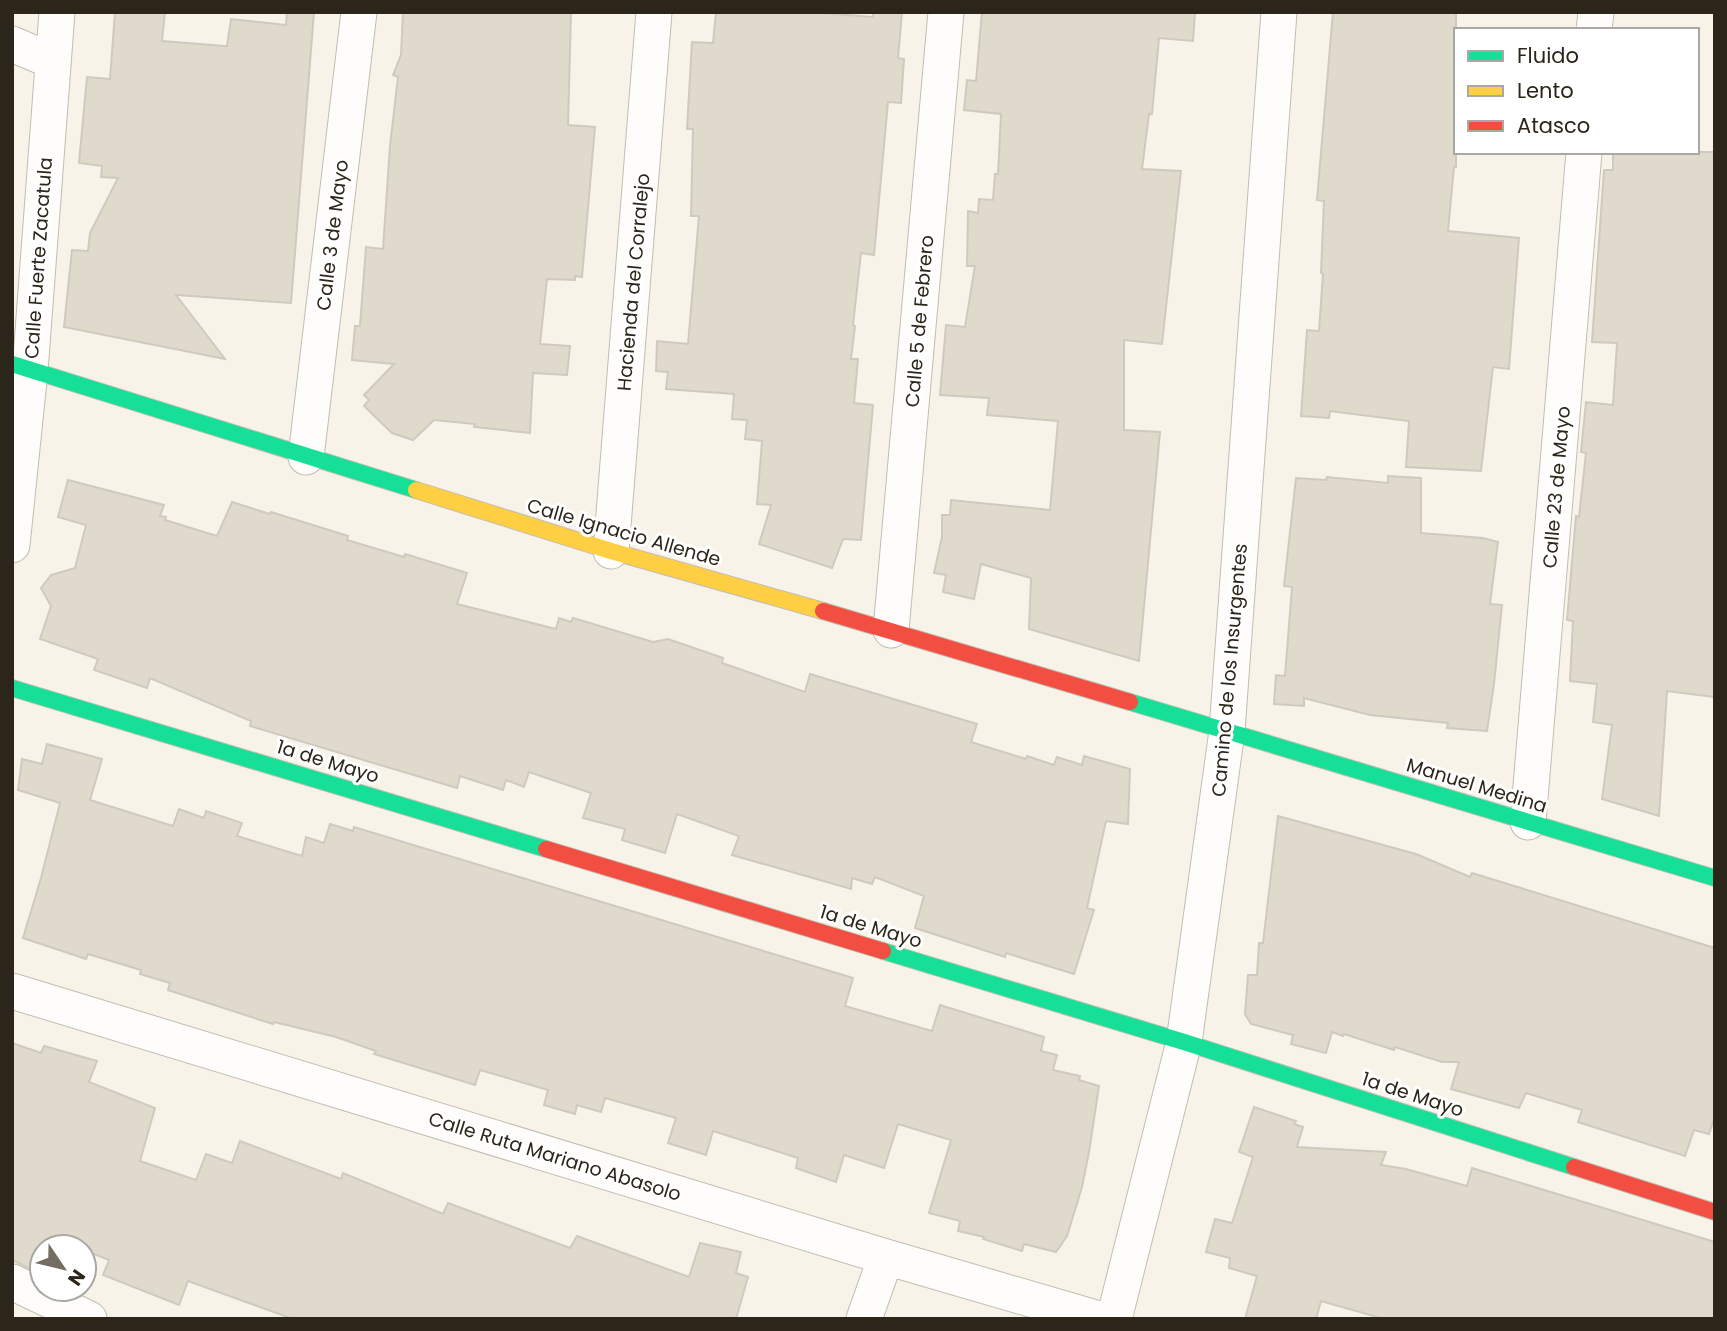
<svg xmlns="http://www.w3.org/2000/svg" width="1727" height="1331" font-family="Poppins,sans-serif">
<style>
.building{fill:#e0dacd;stroke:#cfcabf;stroke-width:2}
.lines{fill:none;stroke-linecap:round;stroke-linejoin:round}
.street-casing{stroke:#c2bdb2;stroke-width:37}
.fast-casing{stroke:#c2bdb2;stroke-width:18}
.slow-casing{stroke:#c2bdb2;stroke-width:18}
.jam-casing{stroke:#c2bdb2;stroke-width:18}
.street{stroke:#fefdfc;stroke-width:35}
.fast{stroke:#16e098;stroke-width:16}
.slow{stroke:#ffcf43;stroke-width:16}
.jam{stroke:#f24e42;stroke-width:16}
.labels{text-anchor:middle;stroke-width:6;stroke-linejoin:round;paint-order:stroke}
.street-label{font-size:19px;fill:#2b2619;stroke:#fff}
</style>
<rect width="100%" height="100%" fill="#f8f3e8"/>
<path class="building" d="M115,12h50l-3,29 63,5h2l4,-27 55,6 1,-13h27l-23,291 -115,-8 49,64 -161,-32 8,-77 16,1 2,-18 28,-55 -17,-1 1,-11 -23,-3 8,-86 23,2z
M403,12h168l-3,113 27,2 -13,150 -7,-1v4l-28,-1 -7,65 30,2 -3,29 -34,-2 -3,60 -56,-6 1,-3 -41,-4 -21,20 -21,-7 -28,-27 5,-6 -5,-5 30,-31 -42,-4 3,-34h5l6,-79 17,2 7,-103 8,-69 -5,-2 8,-20z
M716,12h93l64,5v-5h29l-4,46 6,1 -3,44 -13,-1 -14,153 -13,-2 -8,72 2,1 -4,33h7l-4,44 19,2 -12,135 -18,-1 -11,29 -73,-24 12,-39 -14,-1 5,-63 -17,-2 2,-19 -15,-1 2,-25 -68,-5 2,-17 -12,-1 1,-30 31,3 11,-128h-8l2,-87h-6l5,-87 21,1z
M982,12h213l-2,29 -34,-3 -7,76h-3l-7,55 39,2 -19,173 -38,-4v90l36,2 -21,229 -110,-32 2,-51 -50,-14 -7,35 -31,-7 3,-17 -12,-2 8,-36v-22h8l1,-15 99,10 8,-89 -71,-6 2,-17 -49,-3 6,-70 19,2 10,-61h-8l1,-55 10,2 1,-14 14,1 2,-26h3l3,-60 -37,-4 3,-30 9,1z
M1333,12h123v155h-2l-6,64 71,7 -10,131 -16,-2 -12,104 -75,-4 3,-46 -79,-10 -1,7 -28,-2 6,-86 12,1 4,-57 -2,-1 3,-72 -7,-1z
M1613,152h102v545l-48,-6 -8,125 -57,-17 10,-74 -19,-3 4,-38 -27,-3 3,-60 -6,-1 9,-104 3,1 7,-64 -5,-1 5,-50 27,3 4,-62 -25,-1 12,-172h9z
M1388,476l33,2v55l62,5 15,4 -8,62 12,1 -8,79 -7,47 -40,-3 1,-5 -78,-8 -66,-17v8l-30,-2 2,-29 9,1 7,-89 -8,-1 12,-108 30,2 1,-3 61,6z
M68,480l96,25 -4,11 6,1 -1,3 52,16 15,-34 38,12 1,-2 77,24 -1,4 57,17 1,-3 62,19 -10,31 99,25 3,-11 12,4 2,-4 80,24 15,-3 55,19 -1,5 83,29 5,-18 167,50 -6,18 55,17 1,-3 27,9 3,-8 25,8 2,-9 46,13 -2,55 -22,-3 -19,87 7,2 -20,64 -68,-21 -1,4 -90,-29 9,-32 -49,-19 -3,7 -20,-6 -1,11 -119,-34 7,-19 -62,-22 -12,39 -43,-13 3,-11 -42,-11 8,-25 -62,-21 -5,15 -18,-7 -3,10 -43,-14 -3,12 -207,-62 1,-5 -101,-43 -3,10 -53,-18 4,-11 -58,-20 11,-33 -10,-18 10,-13 24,-7 11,-43 -28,-8z
M47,744l55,15 -12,41 83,26 6,-17 25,9 2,-7 36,12 -5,13 65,20 4,-19 18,6 6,-19 23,7 1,-4 499,151 -8,28 87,25 8,-26 104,32 -3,14 16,4 -4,15 27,6 -1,4 20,6 -10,66 -7,35 -15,49 -11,16 -32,-8 -2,7 -39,-12 1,-2 -26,-6 2,-10 -31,-8 22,-73 -53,-16 -14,44 -40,-13 -8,27 -40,-14 2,-10 -85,-27 -7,24 -38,-12 8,-25 -71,-20 -4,14 -24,-7 -2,9 -31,-9 4,-15 -68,-20 -5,15 -101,-31 2,-3 -40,-14 -62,-15 -1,2 -105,-34 2,-7 -30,-9 1,-4 -53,-16 -2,5 -63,-21 18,-60 19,-75 -42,-13 4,-31 20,5z
M1278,816l138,38 54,23 2,-4 243,75v168l-6,18 -15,-4 -9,26 -107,-34 4,-12 -56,-17 -7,15 -68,-19 8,-27h-17l-47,-15 -1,3 -50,-16 -1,2 -11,-4 -6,21 -35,-9 2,-9 -42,-11 -6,-10 3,-39h9l2,-32h4z
M12,1043l29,10 3,-7 53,15 -8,21 66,26 -15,53 56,19 10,-26 26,9 8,-22 101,38 2,-6 100,41 5,-11 122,45 7,-12 112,41 11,-34 41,9 -5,21 12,4 -12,42h-443l-105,-38 -9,24 -76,-30 6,-15 -25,-10v-3h-42l-1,27 -29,-14z
M1254,1107l42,14 -2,3 9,3 -6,20 89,5 -5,13 25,4 61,17 5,-18 243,74v77h-331l-63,-18 -5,18h-71l12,-43 -28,-8 1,-10 -24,-6 9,-33 17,4 21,-66 -14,-5z"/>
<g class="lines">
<g class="street-casing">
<path id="street" d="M1594,30l2,-18
M12,44l40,17
M306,457l53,-445
M12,545l18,-174 27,-359
M611,551l43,-539
M891,630l55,-618
M1528,822l56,-670
M12,991l874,266 213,62
M12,1282l77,37
M864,1319l22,-62
M1114,1319l70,-277 43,-311 52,-719"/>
</g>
<g class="fast-casing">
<path id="fast" d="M12,364l404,126
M12,688l534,161
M1130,702l585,176
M883,951l301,91 390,125"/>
</g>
<g class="slow-casing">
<path id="slow" d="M416,490l195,61 212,60"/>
</g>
<g class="jam-casing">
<path id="jam" d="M823,611l307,91
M546,849l337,102
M1574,1167l141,45"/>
</g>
<use href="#street" class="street"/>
<use href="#fast" class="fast"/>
<use href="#slow" class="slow"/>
<use href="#jam" class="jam"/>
</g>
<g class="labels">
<g class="street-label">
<text transform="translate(332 235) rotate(-83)" y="7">Calle 3 de Mayo</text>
<text transform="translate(38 258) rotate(-86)" y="7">Calle Fuerte Zacatula</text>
<text transform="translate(633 282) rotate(-85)" y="7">Hacienda del Corralejo</text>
<text transform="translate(919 321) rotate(-85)" y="7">Calle 5 de Febrero</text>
<text transform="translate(1556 487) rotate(-85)" y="7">Calle 23 de Mayo</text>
<text transform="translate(624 532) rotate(16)" y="7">Calle Ignacio Allende</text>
<text transform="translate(1229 670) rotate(-85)" y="7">Camino de los Insurgentes</text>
<text transform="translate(328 761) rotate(17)" y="7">1a de Mayo</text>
<text transform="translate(1477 785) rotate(17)" y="7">Manuel Medina</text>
<text transform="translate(871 926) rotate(17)" y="7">1a de Mayo</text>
<text transform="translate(1413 1094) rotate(18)" y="7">1a de Mayo</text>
<text transform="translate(555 1156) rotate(17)" y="7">Calle Ruta Mariano Abasolo</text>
</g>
</g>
<rect width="1727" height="1331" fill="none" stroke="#2b2619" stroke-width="28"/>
<rect x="1454" y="28" width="245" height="126" fill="#ffffff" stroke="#aaa8a3" stroke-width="2"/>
<rect x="1468" y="51" width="35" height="10" fill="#16e098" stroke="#aaa8a3" stroke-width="2"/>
<text x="1517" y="63" font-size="21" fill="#2b2619">Fluido</text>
<rect x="1468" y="86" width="35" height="10" fill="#ffcf43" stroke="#aaa8a3" stroke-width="2"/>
<text x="1517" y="98" font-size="21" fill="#2b2619">Lento</text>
<rect x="1468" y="121" width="35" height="10" fill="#f24e42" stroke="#aaa8a3" stroke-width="2"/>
<text x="1517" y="133" font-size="21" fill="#2b2619">Atasco</text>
<g transform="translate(63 1268) rotate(125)"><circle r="33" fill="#ffffff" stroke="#aaa8a3" stroke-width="2"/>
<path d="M0-5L12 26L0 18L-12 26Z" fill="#736e61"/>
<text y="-10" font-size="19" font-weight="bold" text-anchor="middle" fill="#2b2619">N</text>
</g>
</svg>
